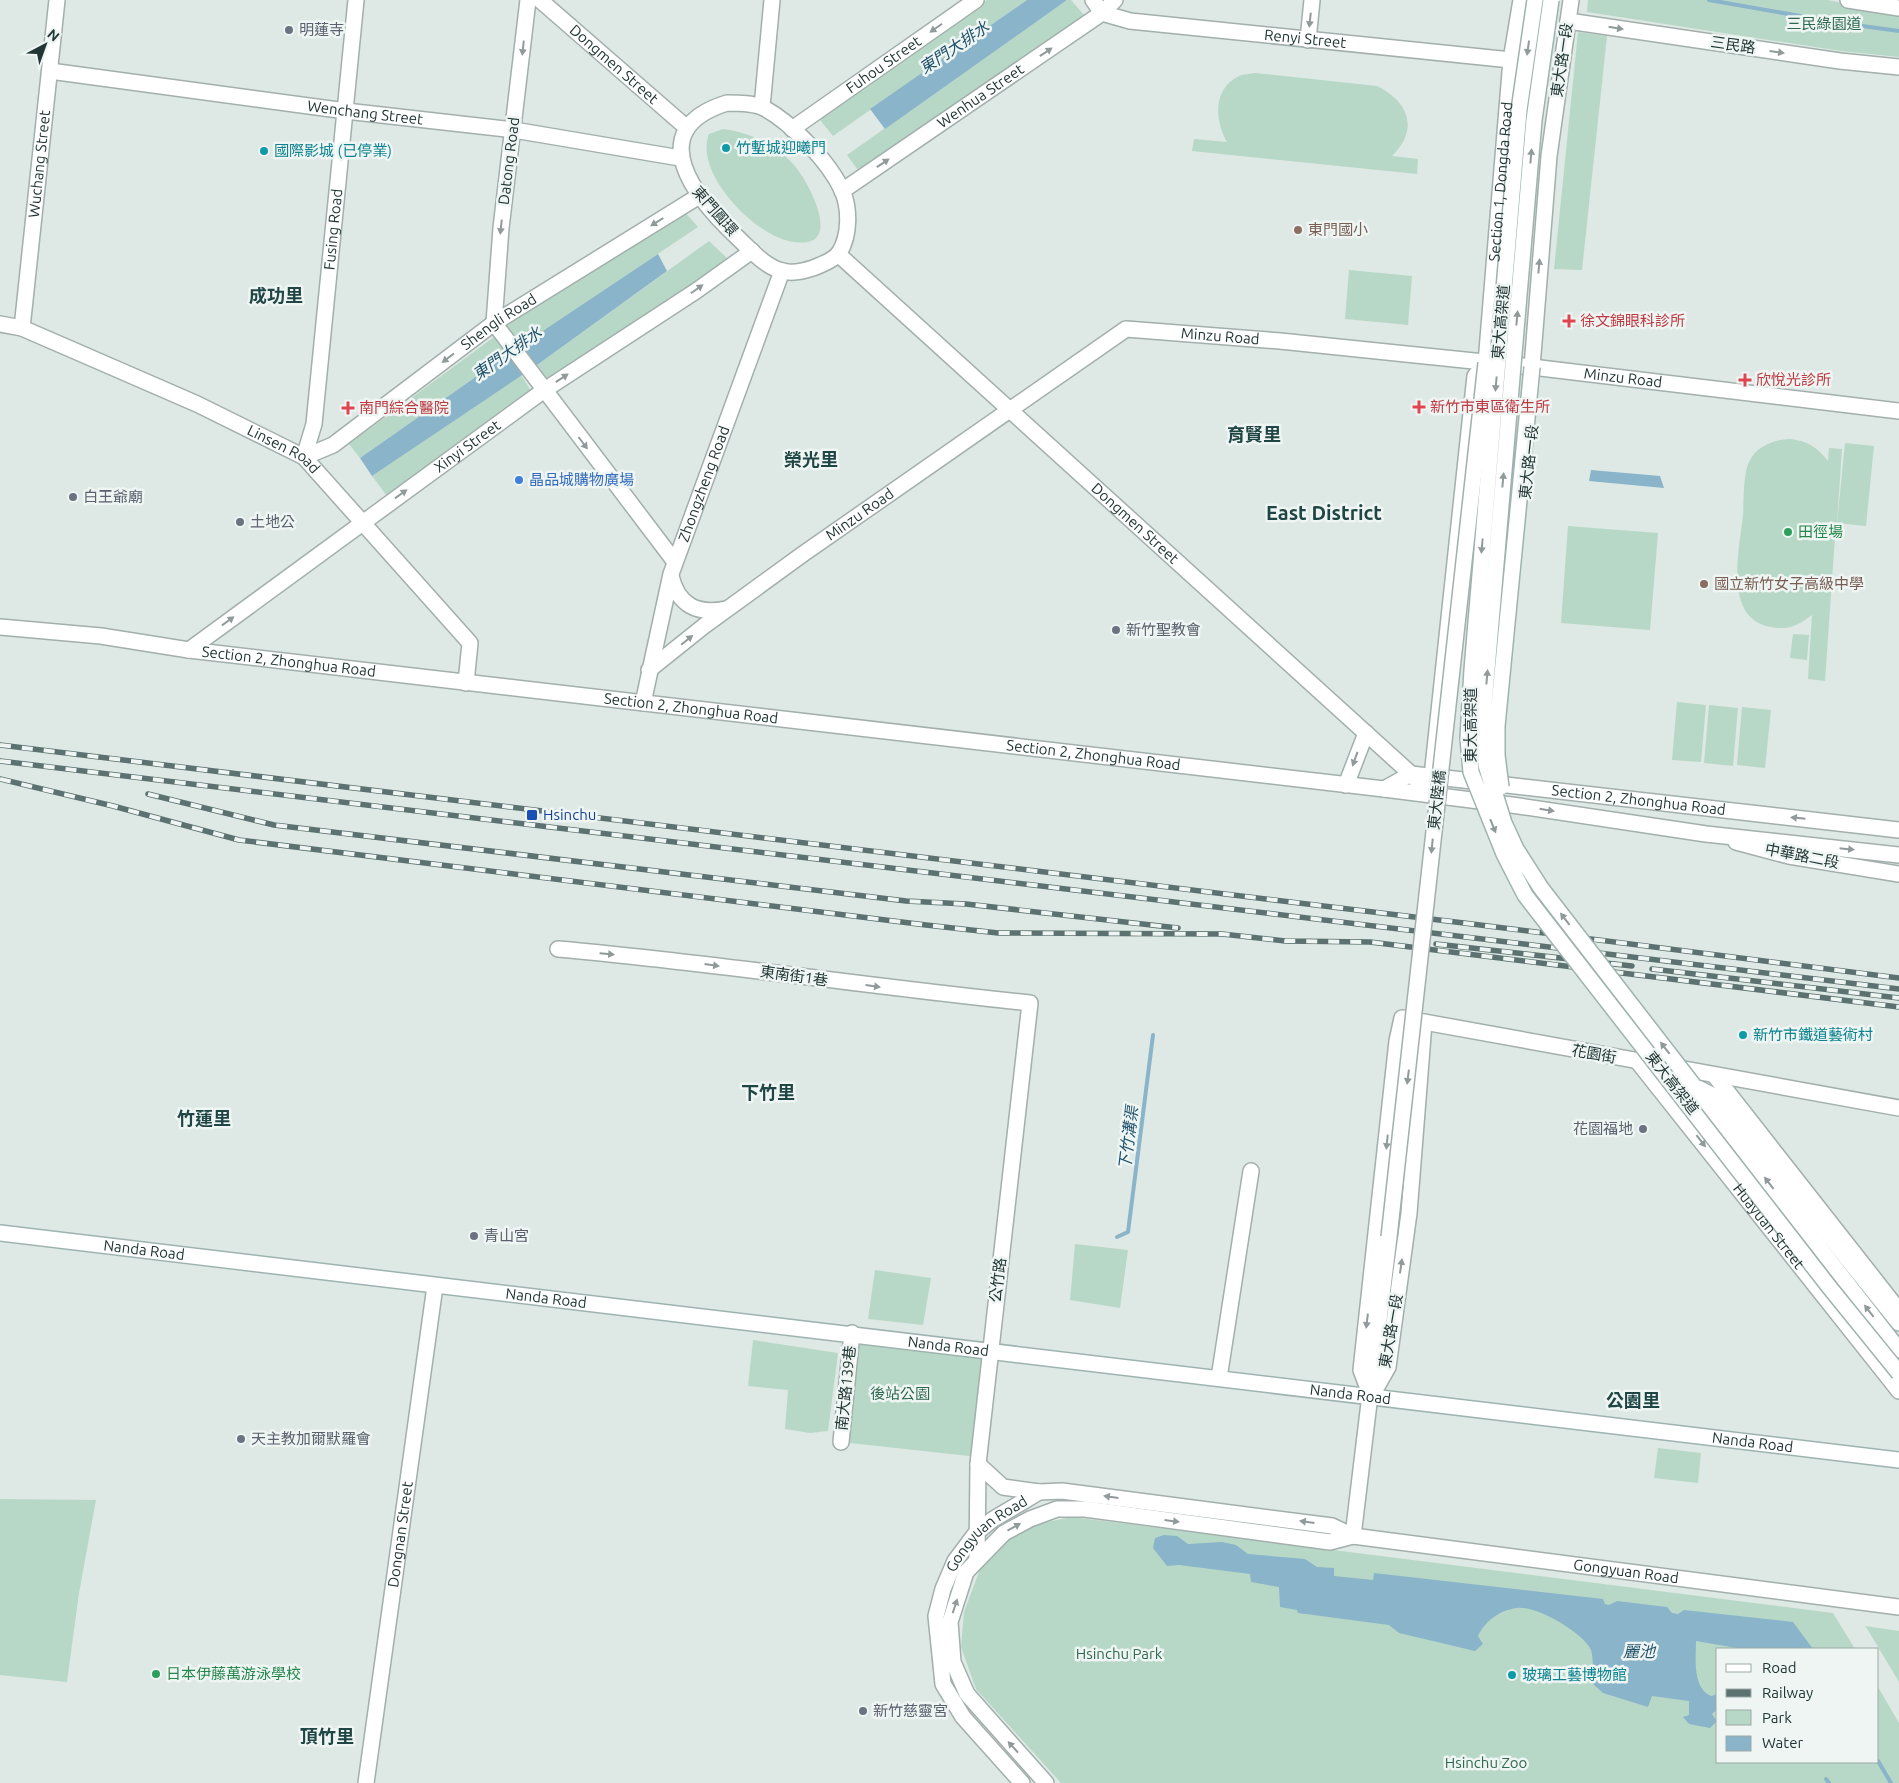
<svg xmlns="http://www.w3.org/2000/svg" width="1899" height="1783" font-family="Ubuntu,'Noto Sans TC',sans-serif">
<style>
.green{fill:#b8d8c7}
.water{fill:#8ab4c9}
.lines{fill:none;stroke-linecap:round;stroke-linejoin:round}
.stream{stroke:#8ab4c9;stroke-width:4}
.minor-casing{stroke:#a2afac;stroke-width:18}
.tertiary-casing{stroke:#a2afac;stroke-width:18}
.secondary-casing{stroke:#9eb3af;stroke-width:18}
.minor{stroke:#fff;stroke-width:15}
.tertiary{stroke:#fff;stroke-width:15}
.secondary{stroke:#fff;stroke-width:15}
.rail-casing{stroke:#5b7270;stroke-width:5.5}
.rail{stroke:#eef5f3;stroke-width:4;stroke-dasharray:11;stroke-linecap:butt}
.tertiary-bridge-casing{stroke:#a2afac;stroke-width:18;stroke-linecap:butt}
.secondary-bridge-casing{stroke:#9eb3af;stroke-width:18;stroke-linecap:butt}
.tertiary-bridge{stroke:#fff;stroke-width:15}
.secondary-bridge{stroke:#fff;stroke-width:15}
.oneway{fill:#909a9a}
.worship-dot{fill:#6b7280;stroke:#eef5f3;stroke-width:2}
.culture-dot{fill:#0f9aa8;stroke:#eef5f3;stroke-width:2}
.education-dot{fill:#8d6e63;stroke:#eef5f3;stroke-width:2}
.health-dot{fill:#e0444e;stroke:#eef5f3;stroke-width:2}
.shop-dot{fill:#3f7fe0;stroke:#eef5f3;stroke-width:2}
.leisure-dot{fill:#2e9e5b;stroke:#eef5f3;stroke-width:2}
.transit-dot{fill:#1a4fb4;stroke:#eef5f3;stroke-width:2}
.labels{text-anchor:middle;stroke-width:5;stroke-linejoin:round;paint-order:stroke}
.park-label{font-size:15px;fill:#2f6950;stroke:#eef5f3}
.worship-label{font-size:15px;fill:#5b616d;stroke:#eef5f3;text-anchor:start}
.street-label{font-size:15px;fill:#213634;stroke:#eef5f3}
.culture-label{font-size:15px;fill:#0d838f;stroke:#eef5f3;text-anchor:start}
.education-label{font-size:15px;fill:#785e54;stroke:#eef5f3;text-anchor:start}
.health-label{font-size:15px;fill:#be3a42;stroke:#eef5f3;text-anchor:start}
.shop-label{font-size:15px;fill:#366cbe;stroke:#eef5f3;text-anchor:start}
.leisure-label{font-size:15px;fill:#27864d;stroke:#eef5f3;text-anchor:start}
.transit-label{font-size:15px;fill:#164399;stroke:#eef5f3;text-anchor:start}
.water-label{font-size:16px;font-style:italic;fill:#21526c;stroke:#eef5f3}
.quarter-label{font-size:18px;font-weight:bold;fill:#1f4644;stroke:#eef5f3}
.district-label{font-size:20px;font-weight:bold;fill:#1f4644;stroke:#eef5f3}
</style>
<rect width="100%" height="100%" fill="#dee8e5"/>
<path class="green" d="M987,0h40l-194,136 -17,-21z
M1067,0h4l13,15 -224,158 -13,-18z
M1588,0h240l71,15v42l-58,-6 -254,-39z
M1578,32l29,4 -25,234 -28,-1z
M1255,73l122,13c31,15 43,43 15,70l26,3 -1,15 -225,-23 2,-12 33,3c-12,-21 -15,-53 12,-66 5,-2 12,-2 16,-3z
M723,129c31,4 62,20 79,47 16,25 39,79 -17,64 -35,-10 -91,-69 -76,-106z
M683,210l15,17 -177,119 -16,-22z
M709,241l20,19 -180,121 -12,-16z
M1349,270l63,6 -4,49 -63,-6z
M494,337l13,18 -147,103 -11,-14z
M521,375l10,16 -144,105 -15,-20z
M1790,439c18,2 27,8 38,22l1,-13 13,1 -5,74 8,-80 29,3 -8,80 -30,-3 -11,158 -17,-2 4,-64c-16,12 -26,16 -46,11 -43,-12 -26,-79 -23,-111 1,-14 0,-41 6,-53 8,-17 25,-22 41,-23z
M1568,526l90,7 -8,97 -89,-7z
M1793,634l16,1 -2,25 -17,-2z
M1677,702l29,3 -5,57 -29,-2z
M1709,705l29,3 -5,58 -29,-3z
M1742,707l29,3 -6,58 -28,-3z
M1075,1244l53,6 -8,58 -50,-8z
M875,1270l56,8 -8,47 -55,-6z
M852,1333l137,18 -11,106 -137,-15z
M753,1340l85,13 -10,78 -18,2 -25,-4 3,-39 -40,-4z
M1658,1448l43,5 -3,30 -44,-5z
M0,1499l96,1 -17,93 -12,89 -67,-7z
M1072,1517l761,96 22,36h-137v113h160v-75l21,36v60h-838l-85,-94 -15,-42 3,-35 18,-48 23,-24 31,-16z
M1865,1626l34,5v51l-31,-52z"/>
<path class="water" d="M1027,0h40l-182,129 -15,-20z
M658,254l9,17 -130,94 -165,111 -12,-18 147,-103z
M1591,470l69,6 4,12 -75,-7z
M1164,1535l13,1 11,8 34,-2 14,3 12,9 57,5 12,8 17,1v8l39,4 1,-7 229,26 2,5 4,1 8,-4 50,6 5,6 6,1 6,-4 109,12 20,27h-71l-46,-8c0,17 -4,47 15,55l7,-2v15l-6,5 5,7 -7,7 -21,-4 -6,-7 6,-2v-14l-37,-5 -4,11 -45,-14 -10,-9c-1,-10 1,-25 -2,-34 -8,-18 -56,-45 -74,-42 -17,2 -32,13 -39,28l5,8 -8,7 -76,-18 -10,-8 -91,-12 -1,-3 -17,-3 -1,-20 -28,-5 -1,-8 -71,-9 -12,1 -14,-18 2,-10z"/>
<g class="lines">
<path class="stream" d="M1709,0l131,23 59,8
M1117,1237l11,-5 25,-197
M1878,1761l13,22
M1826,1779l3,4"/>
<g class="minor-casing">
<g id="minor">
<path d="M528,0l-27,228 -7,95 181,239"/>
<path id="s1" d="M540,0l147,128"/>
<path id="s2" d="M1093,0l9,13 28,8 381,39"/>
<path d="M1848,0l51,8"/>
<path d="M1568,21l272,40 59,6"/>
<path d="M1308,40l4,-40"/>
<path id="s3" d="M50,71l296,40 168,19 166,28"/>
<path id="s4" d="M792,129l184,-129"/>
<path id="s5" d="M842,191l260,-178 13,-13"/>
<path id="s6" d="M22,328l35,-328"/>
<path id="s7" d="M304,457l29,-12 161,-122 205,-127"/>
<path id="s8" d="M304,457l10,-33 42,-424"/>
<path id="s9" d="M189,650l354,-259 153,-100 56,-40"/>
<path d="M1430,795l45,-419 11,-13"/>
<path d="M1736,842l53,14 110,18"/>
<path d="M558,949c158,14 314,38 472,54l-52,461 -1,95"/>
<path id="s10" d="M1638,1062l261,329"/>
<path d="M1715,1076l182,232"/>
<path d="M1219,1378l32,-207"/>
<path d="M1371,1397l-10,-27 36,-329 5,-23 497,90"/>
<path d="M1371,1397l17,-30 21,-154 15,-190"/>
<path d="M841,1442l11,-109"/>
<path d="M978,1464l25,23 36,5"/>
<path id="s11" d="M366,1783l69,-497"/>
<path id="s12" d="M1022,1783l-59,-66 -20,-33 -7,-68 7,-27 12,-28 21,-28 16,-13 47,-28 23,-1 270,35 21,10 546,71"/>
<path d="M1046,1783l-79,-89 -14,-32 -3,-40 16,-50 38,-39 26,-14 27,-10h28l245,33 23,-6"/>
</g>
</g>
<g class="tertiary-casing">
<g id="tertiary">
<path d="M727,103c11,0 27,0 37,5 28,15 65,54 78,82 8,18 8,46 -3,63 -5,7 -18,12 -26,15 -9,3 -20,6 -30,3 -17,-3 -33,-22 -45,-33 -42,-39 -98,-108 -11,-135z"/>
<path d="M762,107l10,-107"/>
<path id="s13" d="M838,254l573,520 19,21"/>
<path id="s14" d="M0,324l22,4 60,26 115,50 107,53 166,186 -4,40"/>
<path id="s15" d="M1486,363l25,-303 10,-60"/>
<path d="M1532,367l17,-211 22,-156"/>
<path d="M671,576c7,29 26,39 55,33"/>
<path id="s16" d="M0,627l101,9 88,14 1195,139 135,17 187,28 193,21"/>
<path id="s17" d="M649,670l55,-44 99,-72 323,-225 154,12 252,26 367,44"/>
<path id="s18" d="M643,703l28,-129 111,-303"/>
<path d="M1346,785l20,-52"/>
<path id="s19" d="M1384,789l27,-15 488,56"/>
<path d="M1353,1536l36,-299"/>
</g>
</g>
<g class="secondary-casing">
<g id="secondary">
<path d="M1694,1086l205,264"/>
<path d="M1698,1088l20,10 181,225"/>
<path id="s20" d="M0,1233l1899,227"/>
</g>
</g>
<use href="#minor" class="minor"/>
<use href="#tertiary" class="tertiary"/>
<use href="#secondary" class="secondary"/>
<g class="rail-casing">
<path id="rail" d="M0,745l1472,179 427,54
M0,761l1899,228
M0,779l113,27 126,34 687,85 72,8 224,1 63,7 85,1 529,65
M148,794l126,31 632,76 60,3 212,24
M1436,944l196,22
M1652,969l247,29"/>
</g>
<use href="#rail" class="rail"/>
<g class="tertiary-bridge-casing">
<path id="tertiary-bridge" d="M1389,1237l97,-874"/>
</g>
<g class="secondary-bridge-casing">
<path id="secondary-bridge" d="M1535,0l-16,110 -47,560 -4,68 3,34 33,82 21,41 305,393 69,85
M1551,0l-17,120 -51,596 3,49 18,58 12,26 25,39 153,198
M1501,787l-4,-32v-29l35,-359"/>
</g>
<use href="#tertiary-bridge" class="tertiary-bridge"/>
<use href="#secondary-bridge" class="secondary-bridge"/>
</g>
<defs><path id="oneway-solid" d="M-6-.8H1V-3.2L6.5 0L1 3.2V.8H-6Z" transform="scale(1.25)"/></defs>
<g class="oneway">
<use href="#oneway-solid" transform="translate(1310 20) rotate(96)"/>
<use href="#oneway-solid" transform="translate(936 28) rotate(145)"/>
<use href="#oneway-solid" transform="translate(1616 28) rotate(9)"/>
<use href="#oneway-solid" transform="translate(523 48) rotate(96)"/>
<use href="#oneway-solid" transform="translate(1528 48) rotate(98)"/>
<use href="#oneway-solid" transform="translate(1046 52) rotate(-34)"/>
<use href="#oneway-solid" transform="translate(1777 52) rotate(8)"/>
<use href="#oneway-solid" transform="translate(1531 156) rotate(-85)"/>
<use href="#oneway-solid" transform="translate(883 163) rotate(-34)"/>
<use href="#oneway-solid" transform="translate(657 222) rotate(148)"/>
<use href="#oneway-solid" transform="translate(501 227) rotate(96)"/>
<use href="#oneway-solid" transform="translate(1539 266) rotate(-85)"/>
<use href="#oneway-solid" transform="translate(697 289) rotate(-35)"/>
<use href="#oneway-solid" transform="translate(1517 318) rotate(-85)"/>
<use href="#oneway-solid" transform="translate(448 358) rotate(143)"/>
<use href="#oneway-solid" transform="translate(562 378) rotate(-33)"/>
<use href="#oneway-solid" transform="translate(1496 384) rotate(95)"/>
<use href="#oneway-solid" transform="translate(583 443) rotate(53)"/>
<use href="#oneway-solid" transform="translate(1503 480) rotate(-85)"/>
<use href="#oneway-solid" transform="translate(401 494) rotate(-36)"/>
<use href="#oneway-solid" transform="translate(1482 546) rotate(95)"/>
<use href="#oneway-solid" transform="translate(228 621) rotate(-36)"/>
<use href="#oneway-solid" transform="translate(687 640) rotate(-39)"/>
<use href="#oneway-solid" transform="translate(1487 677) rotate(-85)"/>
<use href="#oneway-solid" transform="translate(1355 759) rotate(110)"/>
<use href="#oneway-solid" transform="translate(1547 810) rotate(9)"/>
<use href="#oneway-solid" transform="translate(1798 818) rotate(-174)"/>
<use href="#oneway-solid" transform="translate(1493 826) rotate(68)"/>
<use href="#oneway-solid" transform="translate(1432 846) rotate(96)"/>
<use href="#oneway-solid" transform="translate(1847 849) rotate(6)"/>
<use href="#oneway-solid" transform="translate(1565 919) rotate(-128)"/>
<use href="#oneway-solid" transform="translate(607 954) rotate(5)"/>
<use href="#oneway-solid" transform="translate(712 965) rotate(8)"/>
<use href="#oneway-solid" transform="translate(873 986) rotate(8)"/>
<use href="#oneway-solid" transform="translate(1665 1048) rotate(-128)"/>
<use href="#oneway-solid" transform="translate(1408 1077) rotate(97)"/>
<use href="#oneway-solid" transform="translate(1701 1141) rotate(52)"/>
<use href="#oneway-solid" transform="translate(1387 1142) rotate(96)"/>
<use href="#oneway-solid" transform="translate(1769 1183) rotate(-128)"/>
<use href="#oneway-solid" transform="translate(1401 1266) rotate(-82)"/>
<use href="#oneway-solid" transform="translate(1869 1311) rotate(-128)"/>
<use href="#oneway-solid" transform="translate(1367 1321) rotate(97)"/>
<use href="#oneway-solid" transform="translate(1111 1497) rotate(-172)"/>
<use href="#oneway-solid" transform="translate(1172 1521) rotate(7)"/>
<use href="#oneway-solid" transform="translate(1307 1522) rotate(-172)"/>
<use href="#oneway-solid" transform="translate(1014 1527) rotate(-29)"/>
<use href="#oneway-solid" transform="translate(955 1606) rotate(-72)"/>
<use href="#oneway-solid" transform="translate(1013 1747) rotate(-132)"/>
</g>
<g class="worship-dot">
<circle cx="289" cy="30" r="5"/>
<circle cx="73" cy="497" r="5"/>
<circle cx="240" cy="522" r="5"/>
<circle cx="1116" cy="630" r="5"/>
<circle cx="1643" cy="1129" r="5"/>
<circle cx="474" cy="1236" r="5"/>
<circle cx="241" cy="1439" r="5"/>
<circle cx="863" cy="1711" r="5"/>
</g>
<g class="culture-dot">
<circle cx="726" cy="148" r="5"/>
<circle cx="264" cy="151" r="5"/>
<circle cx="1743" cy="1035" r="5"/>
<circle cx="1512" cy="1675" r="5"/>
</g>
<g class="education-dot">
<circle cx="1298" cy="230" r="5"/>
<circle cx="1704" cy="584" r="5"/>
</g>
<g class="health-dot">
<path d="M1566.5 313.5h5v5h5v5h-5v5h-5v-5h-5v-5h5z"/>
<path d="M1742.5 372.5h5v5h5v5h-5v5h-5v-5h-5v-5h5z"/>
<path d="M1416.5 399.5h5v5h5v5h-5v5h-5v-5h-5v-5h5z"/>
<path d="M345.5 400.5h5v5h5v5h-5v5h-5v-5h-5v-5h5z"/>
</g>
<circle class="shop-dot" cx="519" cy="480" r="5"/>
<g class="leisure-dot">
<circle cx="1788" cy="532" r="5"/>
<circle cx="156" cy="1674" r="5"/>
</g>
<rect class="transit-dot" x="526" y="809" width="12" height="12" rx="2.5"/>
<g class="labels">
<g class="park-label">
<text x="1824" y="29">三民綠園道</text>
<text x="900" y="1399">後站公園</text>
<text x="1119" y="1659">Hsinchu Park</text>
<text x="1486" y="1768">Hsinchu Zoo</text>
</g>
<g class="worship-label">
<text x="299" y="35">明蓮寺</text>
<text x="83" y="502">白王爺廟</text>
<text x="250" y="527">土地公</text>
<text x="1126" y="635">新竹聖教會</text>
<text x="1633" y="1134" text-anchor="end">花園福地</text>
<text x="484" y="1241">青山宮</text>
<text x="251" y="1444">天主教加爾默羅會</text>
<text x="873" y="1716">新竹慈靈宮</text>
</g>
<g class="street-label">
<text dy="5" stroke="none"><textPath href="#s2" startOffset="221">Renyi Street</textPath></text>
<text transform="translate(1733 45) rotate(8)" y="5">三民路</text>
<text transform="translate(1562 60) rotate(-82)" y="5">東大路一段</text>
<text dy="5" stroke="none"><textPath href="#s1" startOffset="98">Dongmen Street</textPath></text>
<text dy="5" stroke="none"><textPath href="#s4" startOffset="112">Fuhou Street</textPath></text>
<text dy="5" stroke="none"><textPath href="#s5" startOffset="168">Wenhua Street</textPath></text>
<text dy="5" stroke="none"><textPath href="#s3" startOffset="318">Wenchang Street</textPath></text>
<text transform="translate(509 161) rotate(-83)" y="5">Datong Road</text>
<text dy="5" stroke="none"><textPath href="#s6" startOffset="165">Wuchang Street</textPath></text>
<text dy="5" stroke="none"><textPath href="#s15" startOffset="182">Section 1, Dongda Road</textPath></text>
<text transform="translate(715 211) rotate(49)" y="5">東門圓環</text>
<text dy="5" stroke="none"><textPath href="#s8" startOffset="230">Fusing Road</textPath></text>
<text transform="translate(1501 322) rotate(-85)" y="5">東大高架道</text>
<text dy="5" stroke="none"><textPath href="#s7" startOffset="238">Shengli Road</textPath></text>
<text dy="5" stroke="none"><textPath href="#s17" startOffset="681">Minzu Road</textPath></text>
<text dy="5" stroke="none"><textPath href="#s17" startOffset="1086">Minzu Road</textPath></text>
<text dy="5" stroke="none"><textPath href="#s9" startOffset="345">Xinyi Street</textPath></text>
<text dy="5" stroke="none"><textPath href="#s14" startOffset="311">Linsen Road</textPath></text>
<text transform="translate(1529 462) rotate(-84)" y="5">東大路一段</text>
<text dy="5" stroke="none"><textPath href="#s18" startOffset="228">Zhongzheng Road</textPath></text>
<text dy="5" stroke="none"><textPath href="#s17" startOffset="262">Minzu Road</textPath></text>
<text dy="5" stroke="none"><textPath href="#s13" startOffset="401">Dongmen Street</textPath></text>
<text dy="5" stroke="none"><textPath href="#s16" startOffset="291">Section 2, Zhonghua Road</textPath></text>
<text dy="5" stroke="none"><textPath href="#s16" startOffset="696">Section 2, Zhonghua Road</textPath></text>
<text transform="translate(1471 725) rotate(-90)" y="5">東大高架道</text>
<text dy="5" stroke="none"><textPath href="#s16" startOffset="1101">Section 2, Zhonghua Road</textPath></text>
<text transform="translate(1437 800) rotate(-84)" y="5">東大陸橋</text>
<text dy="5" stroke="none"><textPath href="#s19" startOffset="260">Section 2, Zhonghua Road</textPath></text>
<text transform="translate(1802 856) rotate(11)" y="5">中華路二段</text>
<text transform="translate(794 976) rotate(8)" y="5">東南街1巷</text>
<text transform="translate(1594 1054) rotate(10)" y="5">花園街</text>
<text transform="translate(1672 1083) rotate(52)" y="5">東大高架道</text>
<text dy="5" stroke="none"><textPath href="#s10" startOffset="210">Huayuan Street</textPath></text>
<text dy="5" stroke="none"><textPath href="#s20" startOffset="145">Nanda Road</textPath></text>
<text transform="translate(998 1280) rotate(-83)" y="5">公竹路</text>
<text dy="5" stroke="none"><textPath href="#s20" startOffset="550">Nanda Road</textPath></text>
<text transform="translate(1391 1331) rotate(-80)" y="5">東大路一段</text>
<text dy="5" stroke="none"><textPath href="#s20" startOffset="955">Nanda Road</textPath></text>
<text transform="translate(846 1388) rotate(-84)" y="5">南大路139巷</text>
<text dy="5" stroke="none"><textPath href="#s20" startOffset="1360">Nanda Road</textPath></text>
<text dy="5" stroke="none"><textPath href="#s20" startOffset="1765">Nanda Road</textPath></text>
<text dy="5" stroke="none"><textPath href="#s11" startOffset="251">Dongnan Street</textPath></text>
<text dy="5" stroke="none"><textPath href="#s12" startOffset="296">Gongyuan Road</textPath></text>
<text dy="5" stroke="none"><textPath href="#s12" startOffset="958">Gongyuan Road</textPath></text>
</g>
<g class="culture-label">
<text x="736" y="153">竹塹城迎曦門</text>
<text x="274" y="156">國際影城 (已停業)</text>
<text x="1753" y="1040">新竹市鐵道藝術村</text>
<text x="1522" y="1680">玻璃工藝博物館</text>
</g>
<g class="education-label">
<text x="1308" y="235">東門國小</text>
<text x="1714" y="589">國立新竹女子高級中學</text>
</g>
<g class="health-label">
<text x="1580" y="326">徐文錦眼科診所</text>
<text x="1756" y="385">欣悅光診所</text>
<text x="1430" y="412">新竹市東區衛生所</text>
<text x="359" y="413">南門綜合醫院</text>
</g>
<g class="shop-label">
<text x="529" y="485">晶品城購物廣場</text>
</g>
<g class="leisure-label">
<text x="1798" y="537">田徑場</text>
<text x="166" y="1679">日本伊藤萬游泳學校</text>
</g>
<g class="transit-label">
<text x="543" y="820">Hsinchu</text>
</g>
<g class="water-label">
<text transform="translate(954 47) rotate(-34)" y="6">東門大排水</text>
<text transform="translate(507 353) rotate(-35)" y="6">東門大排水</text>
<text transform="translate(1128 1138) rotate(-83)" y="6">下竹溝渠</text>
<text x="1639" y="1657">麗池</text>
</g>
<g class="quarter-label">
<text x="276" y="302">成功里</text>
<text x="1254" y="441">育賢里</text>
<text x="811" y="466">榮光里</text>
<text x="768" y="1099">下竹里</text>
<text x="204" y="1125">竹蓮里</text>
<text x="1633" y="1407">公園里</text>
<text x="327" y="1743">頂竹里</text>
</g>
<g class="district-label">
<text x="1324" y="520">East District</text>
</g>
</g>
<rect x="1716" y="1648" width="162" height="115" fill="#eef5f3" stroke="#9ca9a7"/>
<rect x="1726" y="1664" width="25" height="8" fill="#ffffff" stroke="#9ca9a7"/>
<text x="1762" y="1673" font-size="15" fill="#213634">Road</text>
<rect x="1726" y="1689" width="25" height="8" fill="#5b7270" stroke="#9ca9a7"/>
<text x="1762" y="1698" font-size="15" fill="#213634">Railway</text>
<rect x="1726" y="1710" width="25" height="15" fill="#b8d8c7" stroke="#9ca9a7"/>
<text x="1762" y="1723" font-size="15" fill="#213634">Park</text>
<rect x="1726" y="1736" width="25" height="15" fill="#8ab4c9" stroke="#9ca9a7"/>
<text x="1762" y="1748" font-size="15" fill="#213634">Water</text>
<g transform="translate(45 45) rotate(41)" stroke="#eef5f3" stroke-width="4" paint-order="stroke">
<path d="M0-4L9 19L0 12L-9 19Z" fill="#213634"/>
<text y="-8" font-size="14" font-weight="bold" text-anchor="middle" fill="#213634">N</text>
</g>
</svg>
